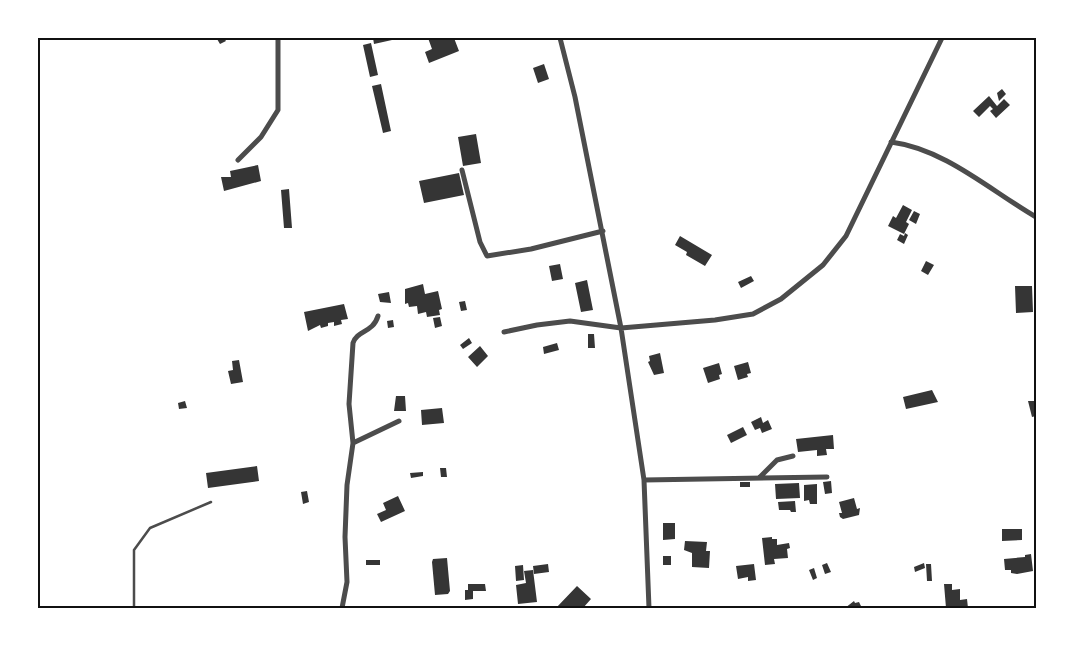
<svg xmlns="http://www.w3.org/2000/svg" width="1074" height="646" font-family="Spectral,serif">
<style>
.building{fill:#353535}
.lines{fill:none;stroke-linecap:round;stroke-linejoin:round}
.service{stroke:#4c4c4c;stroke-width:2.5}
.minor{stroke:#4c4c4c;stroke-width:5}
.neatline{fill:none;stroke:#111;stroke-width:2}
</style>
<rect width="100%" height="100%" fill="#fff"/>
<path class="building" d="M224,38l2,3 -6,3 -3,-5z
M373,38h28l-27,6z
M428,38h26l5,13 -30,12 -4,-11 7,-3z
M371,43l7,32 -8,2 -7,-32z
M544,64l5,15 -11,4 -5,-15z
M381,84l10,47 -8,2 -11,-47z
M1002,89l4,5 -7,7 -2,-8z
M989,96l8,10 7,-7 6,6 -14,13 -6,-7 3,-2 -3,-3 -11,11 -6,-6z
M476,134l5,29 -18,3 -5,-29z
M258,165l3,16 -37,10 -3,-14h10l-1,-6z
M459,173l5,22 -40,8 -5,-22z
M289,189l3,39h-8l-3,-38z
M903,205l9,5 -6,12 3,2 -5,10 -16,-8 5,-10 3,2z
M914,211l6,3 -4,10 -7,-4z
M905,233l3,2 -4,9 -7,-4 3,-6 4,2z
M680,236l32,19 -7,11 -19,-11 1,-3 -12,-7z
M926,261l8,4 -6,10 -7,-4z
M560,264l3,15 -11,2 -3,-15z
M751,276l3,5 -13,7 -3,-6z
M587,280l6,30 -12,2 -6,-29z
M423,284l2,10 13,-3 4,18 -3,1 1,5 -13,2 -1,-5 -8,2 -1,-8 -8,1 -1,-4 -3,1v-15z
M1015,286h17l1,26 -17,1z
M389,292l2,11 -11,-1 -2,-8z
M465,301l2,9 -6,1 -2,-9z
M344,304l4,15 -7,1 1,4 -8,2v-4l-6,1v3l-7,2 -1,-3 -12,6 -4,-19z
M440,317l2,9 -7,2 -2,-10z
M393,320l1,7 -6,1 -1,-7z
M588,334h6l1,14h-7z
M469,338l3,5 -9,6 -3,-4z
M557,343l2,7 -15,4 -1,-7z
M480,346l8,10 -11,11 -9,-10z
M660,353l4,20 -10,2 -6,-13 2,-1 -1,-5z
M239,360l4,22 -12,2 -3,-13 5,-1 -1,-9z
M748,362l3,11 -4,1 1,3 -10,3 -4,-14z
M719,363l3,11 -3,1 1,4 -12,4 -5,-15z
M932,390l6,12 -32,7 -3,-12z
M396,396h9l1,15h-12z
M185,401l2,7 -8,1 -1,-6z
M1028,401h8v15l-4,1z
M442,408l2,15 -22,2 -1,-15z
M761,417l2,6 5,-3 4,9 -10,4 -2,-5 -5,2 -4,-8z
M743,427l4,8 -16,8 -4,-8z
M833,435l1,14h-8l1,6 -10,1v-6l-19,2 -2,-13z
M257,466l2,15 -51,7 -2,-15z
M440,468h6l1,9h-6z
M423,472v4l-12,2 -1,-5z
M831,481l1,12 -7,1 -2,-12z
M740,482h10v5h-10z
M799,483l1,15 -24,1 -1,-15z
M817,484v20h-7l-1,-4 -5,1v-16z
M307,491l2,11 -6,2 -2,-12z
M398,496l7,15 -24,11 -4,-8 9,-4 -3,-7z
M854,498l3,11 3,-1 -1,7 -16,4 -3,-2 -1,-4h3l-3,-11z
M795,501l1,11h-5l-1,-2h-11l-1,-8z
M663,523h12v16l-12,1z
M1002,529h20v11l-20,1z
M772,537v2h5v6l12,-2 1,5 -3,1 1,9 -14,1 1,5 -10,1 -3,-27z
M685,541l22,1 -1,9h4l-1,17 -17,-1v-14l-8,-3z
M1031,554l2,17 -16,3 -6,-1v-3h-6l-1,-11 21,-2v-2z
M663,556h8v9h-8z
M447,558l3,33 -2,3 -13,1 -3,-33 1,-3z
M366,560h14v5h-14z
M827,563l4,9 -6,2 -3,-9z
M924,563l1,5 -10,4 -1,-5z
M548,564l1,8 -15,2 -1,-8z
M754,564l2,16 -8,1v-4l-10,2 -2,-13z
M926,564h5l1,17h-5z
M523,565l1,15 -8,1 -1,-15z
M814,568l3,10 -4,2 -4,-10z
M533,570l4,32 -19,2 -2,-19 10,-2 -2,-12z
M468,584h17l1,7h-13v8l-8,1v-10h3z
M944,584h8v6l8,-1v11l7,-1 1,9h-22z
M577,586l14,13 -8,9h-27z
M854,601l1,2 4,-1 3,6h-17z"/>
<g class="lines">
<path class="service" d="M134,608v-58l16,-22 61,-26"/>
<path class="minor" d="M560,38l15,59 46,231 23,152 5,128
M891,142c54,7 100,49 145,75
M238,160l23,-23 17,-27v-72
M462,170l18,72 7,14 44,-7 72,-18
M504,332l33,-7 33,-4 51,7 94,-8 38,-6 28,-15 42,-34 23,-29 96,-198
M353,443l46,-22
M759,478l18,-18 16,-4
M644,480l183,-3
M342,608l5,-26 -2,-45 2,-52 6,-42 -4,-39 4,-61c4,-13 20,-10 25,-27"/>
</g>
<rect width="1074" height="646" fill="none" stroke="#ffffff" stroke-width="78"/>
<rect x="39" y="39" width="996" height="568" class="neatline"/>
</svg>
